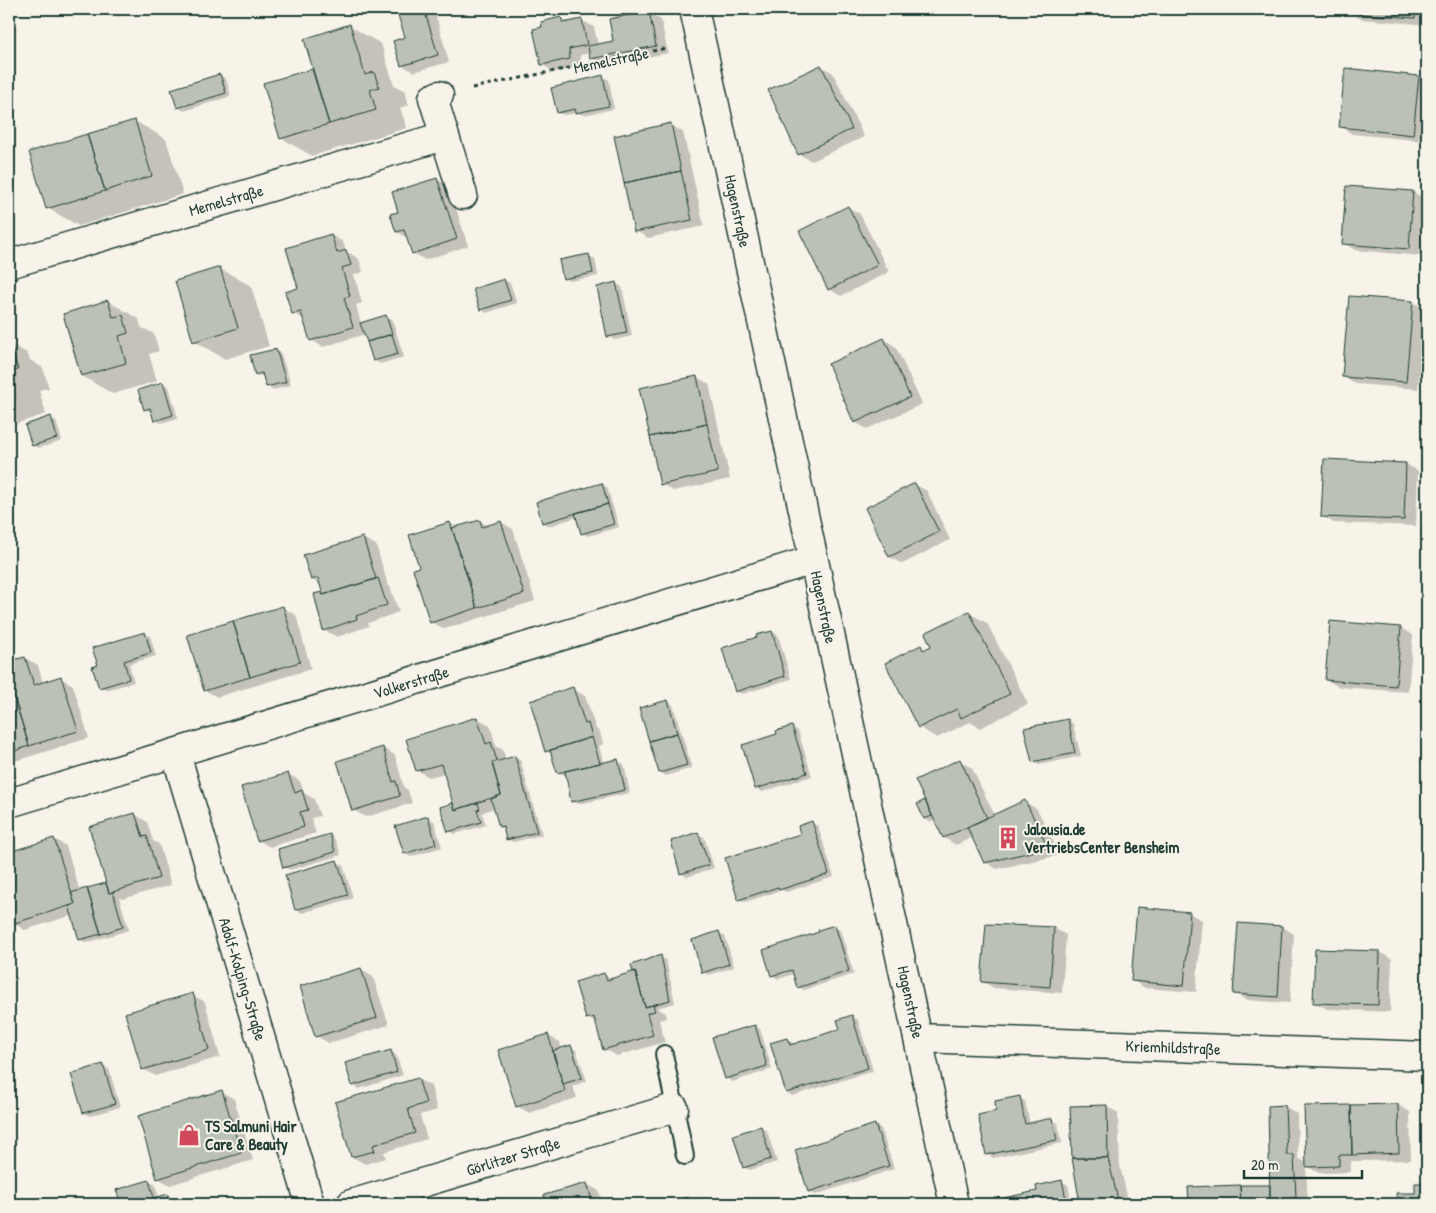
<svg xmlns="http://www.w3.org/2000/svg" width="1436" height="1213" font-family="'Patrick Hand',sans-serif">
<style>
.shadow{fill:#0003;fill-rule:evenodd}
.building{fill:#bbc1b6;stroke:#1f3d34}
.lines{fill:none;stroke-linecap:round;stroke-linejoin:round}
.service-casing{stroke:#1f3d34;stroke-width:20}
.minor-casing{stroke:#1f3d34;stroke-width:31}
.path{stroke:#1f3d34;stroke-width:3;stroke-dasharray:4 4;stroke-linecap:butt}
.service{stroke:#f7f3e8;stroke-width:16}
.minor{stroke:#f7f3e8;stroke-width:28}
.labels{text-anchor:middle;stroke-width:4;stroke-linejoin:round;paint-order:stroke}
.street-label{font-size:16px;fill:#1f3d34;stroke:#f7f3e8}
.poi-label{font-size:16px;font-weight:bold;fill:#1f3d34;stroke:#f7f3e8;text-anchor:start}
</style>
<rect width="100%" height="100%" fill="#f7f3e8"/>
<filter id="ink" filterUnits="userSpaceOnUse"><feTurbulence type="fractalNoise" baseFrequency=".02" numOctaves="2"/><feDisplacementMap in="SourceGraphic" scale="10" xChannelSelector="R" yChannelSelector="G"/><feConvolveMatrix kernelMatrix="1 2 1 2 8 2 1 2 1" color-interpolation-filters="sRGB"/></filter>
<g filter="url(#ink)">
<path class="shadow" d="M397,9h37l15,53 -35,10 -12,-7 4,-27z
M765,9h33l-20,8z
M1349,9h78v16l-66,-6 -12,-7z
M649,13l12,7 7,33 -64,12 -12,-7 -1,-5 -11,2 2,11 -27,6 -13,-7 2,-37 17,-10 8,5 12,-3 13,7 4,18 17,-3z
M350,26l31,18 13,41 11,6 4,14 -9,3 7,20 -95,28 -31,-18 -16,-54 49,-15z
M821,66l12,7 31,64 -52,24 -13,-7z
M220,75l6,4 5,17 -47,15 -6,-4z
M603,76l6,4 5,29 -31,6 -5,-2 -14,2 -6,-3z
M1419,77l8,5v36l-2,23 -73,-7 -12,-8z
M135,121l31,18 17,55 -104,32 -32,-18z
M671,125l12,7 21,94 -56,12 -12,-7z
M437,179l12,7 19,60 -43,14 -12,-7 -5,-15 -11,-6 3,-19z
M1348,187l65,5 12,7 -4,57 -66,-6 -12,-7z
M848,207l12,7 29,58 -48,24 -12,-7z
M331,235l12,7 3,9 13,8 4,13 -9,3 8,28 -6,2 5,19 25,-8 6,3 12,38 -24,7 -6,-4 -9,-26 -42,13 -12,-7 -6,-20 -12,-7 6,-25z
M589,256l6,3 3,17 -28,5 -6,-3z
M219,268l32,18 18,60 -44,13 -31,-18z
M504,280l6,3 7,20 -31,10 -5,-4z
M616,284l6,3 10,49 -18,4 -6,-4z
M108,301l31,18 2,8 13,7 5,17 -10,3 8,27 -44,13 -31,-18z
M1413,302l12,7 -7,80 -62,-5 -13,-7z
M884,339l12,8 26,57 -55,25 -12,-7z
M9,343l18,10 3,7 13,8 6,20 -10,2 7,24 -37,12z
M276,350l5,4 10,31 -18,5 -6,-3 -3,-10 -8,-3z
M697,377l12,7 21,95 -57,12 -12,-7z
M163,383l6,4 9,31 -17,5 -6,-3 -2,-8h-3l-5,-3z
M50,418l6,3 6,20 -23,7 -6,-3z
M1325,460l81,4 12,7 -2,55 -82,-3 -12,-7z
M601,484l6,3 12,40 -31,9 -6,-3 -5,-16 -28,9 -6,-4z
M914,484l13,7 23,49 -48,24 -12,-7 -24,-49z
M480,521l8,5 13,-4 12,7 22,72 -91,28 -13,-7 -10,-54 29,-45 8,5z
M363,538l13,7 12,40 2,2 9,25 -31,11 1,3 -32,11 -13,-7 -8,-35 7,-3 -2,-7 -9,-5z
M283,608l13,7 15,54 -94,28 -12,-7z
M969,613l18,10 41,81 -48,24 -10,-6 -33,16 -19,-11 3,-80 5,3 6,-4z
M1401,628l12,7 -5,57 -69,-5 -12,-7z
M772,632l6,3 13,44 -49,15 -6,-3z
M144,633l6,3 6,20 -27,8 5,18 -28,8 -6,-3z
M25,658l13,7 5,18 17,-5 13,7 16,53 -80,25v-102z
M573,689l12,7 11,33 4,3 3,12 -4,2 5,18 14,-3 6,3 6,29 -52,11 -6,-3 -5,-26h-3l-6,-3 -6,-18 -6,-3z
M668,701l5,4 19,63 -26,8 -6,-4z
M477,718l13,7 6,21 7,4 3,10 8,-3 6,3 22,75 -29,7 -6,-3 -2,-9 -5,-3 -5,-20 -13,6 4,12 -31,9 -6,-3 6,-27 -10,-31 -16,4 -12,-7zM496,795l1,2 -33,11v-2z
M1068,720l5,4 8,32 -42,9 -6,-3z
M792,727l6,4 14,45 -50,16 -6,-4 23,-53z
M382,748l13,7 9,33 4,2 4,13 -46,14 -13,-7z
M960,761l12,7 23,48 30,-14 12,7 23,46 -63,14 -12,-7 -12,-25 -17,8 -12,-7 -9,-18 -5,2 -5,-3 1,-18z
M288,774l12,7 4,12 10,6 6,17 -9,2 5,15 -46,14 -12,-7z
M135,814l12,8 6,19 6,3 12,41 -49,14 -3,-2 10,33 -43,13 -6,-4 -7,-24 -48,15 -12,-7 -4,-13v-57l45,-14 12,7 14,46 27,-8z
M428,818l6,3 8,26 -31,10 -6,-3z
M812,823l6,3 16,51 -48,15 -4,-2 -37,12 -6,-3z
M698,834l6,3 10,31 -27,9 -6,-4z
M329,835l6,4 6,16 -51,15 -6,-3z
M337,862l6,3 10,33 -51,15 -6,-4z
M1189,913l13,7 -6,72 -51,-4 -12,-7z
M1239,924l43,3 12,7 -4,69 -44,-3 -12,-7z
M987,925l67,3 12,7 -4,58 -68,-5 -12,-7z
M834,927l6,3 14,44 -50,16 -6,-3 -4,-13 -16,5 -6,-4 48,-42z
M719,933l6,3 9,31 -25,8 -6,-3z
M1380,952l12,7 -2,53 -63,-3 -13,-7z
M660,957l6,3 9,43 -18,5 9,5 1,5 -8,2 6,22 -48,14 -12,-7 -8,-25 -10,-6 17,-44 9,5 21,-6z
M361,969l12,8 16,48 -60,18 -13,-7z
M193,995l12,7 15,55 -65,19 -12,-7z
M852,1016l6,4 15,51 -81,25 -5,-3v-54l6,4 1,2 48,-15z
M755,1026l5,3 12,40 -40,13 -6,-4z
M547,1035l13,7 2,7 8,-3 6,4 11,31 -14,5 4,12 -48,15 -12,-7z
M390,1051l6,4 7,20 -44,14 -6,-4z
M103,1066l6,3 11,38 -30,9 -6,-3z
M418,1079l13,7 6,24 -17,5 7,24 -43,13 2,6 -21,6 -13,-7z
M222,1092l12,7 19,61 -83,25 -12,-7z
M1019,1098l6,3 5,23 22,-4 6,3 4,20 -69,15 -6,-4 11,-42z
M1398,1105l12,7 1,48 -60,1v11l-32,1 -13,-7 2,38h-27l-6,-3v3h-85v-16l81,-1 14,-81 12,8 1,44 9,5z
M1106,1106l12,7 2,53 9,38h-48l-8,-46z
M875,1125l6,4 13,40 -79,26 -6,-4z
M761,1127l6,4 10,31 -27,8 -6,-3z
M149,1181l6,3 4,14 9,-2 6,3 1,5h-53l-4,-14z
M1062,1181l6,4 4,19h-76l-1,-3 43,-9z
M587,1184l12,7 4,13h-56l-2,-8z
M687,1198l11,6h-30z
M254,1201l6,3h-17z
M220,1202l4,2h-12z"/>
<path class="building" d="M396,9h28l14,46 -37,11 -8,-25 12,-4z
M1348,9h68l-1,9 -67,-5z
M649,11l7,35 -66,13 -2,-13 25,-5 -4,-22z
M561,17l2,6 19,-4 5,26 -18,4 1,10 -29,6 -8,-36 9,-2 -1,-5z
M350,24l15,51 9,-3 5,15 -9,3 6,20 -47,14 -25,-85z
M821,65l31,64 -54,26 -30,-65z
M1345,68l74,8 -6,59 -74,-8z
M312,69l17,55 -49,15 -17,-56z
M220,74l6,19 -49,15 -6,-19z
M603,75l6,31 -33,7 -1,-4 -18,4 -6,-25z
M135,120l17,56 -47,15 -18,-57z
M671,123l10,48 -57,12 -10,-47z
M87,134l18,57 -59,18 -17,-57z
M681,171l11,49 -58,12 -10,-49z
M437,178l20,61 -45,15 -8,-24 -8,2 -6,-18 8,-2 -6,-20z
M1346,186l67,5 -4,58 -67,-5z
M848,206l30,59 -50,25 -29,-59z
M331,234l6,19 9,-3 5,15 -9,3 8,28 -6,2 9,29 -43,14 -9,-29 -9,2 -7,-22 13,-4 -12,-40z
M589,254l4,19 -30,6 -4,-19z
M220,267l18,61 -45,14 -18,-61z
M504,279l7,21 -31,10 -7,-21z
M616,282l11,51 -20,4 -10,-50z
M1349,296l64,5 -7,81 -64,-5z
M108,300l5,17 10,-2 5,18 -9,3 7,27 -45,13 -18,-62z
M386,315l6,19 -25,8 -7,-19z
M392,334l6,20 -25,7 -6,-19z
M884,338l26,59 -56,26 -26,-59z
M12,349l6,21 -9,2v-22z
M276,349l10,33 -20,5 -4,-14 -7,2 -5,-20z
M9,375l6,22 -6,2z
M697,376l10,48 -57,13 -11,-49z
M163,382l10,33 -19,6 -4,-13 -6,2 -6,-20z
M51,416l6,22 -25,8 -7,-21z
M707,424l11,48 -58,13 -10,-48z
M1324,459l82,4 -2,57 -83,-3z
M602,483l6,21 -66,19 -6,-21z
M915,483l24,49 -50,25 -24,-49z
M608,504l6,20 -33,10 -6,-21z
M480,520l2,7 19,-6 23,73 -47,14 -25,-80z
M450,522l27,86 -47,15 -17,-54 6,-2 -10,-32z
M363,537l13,42 -53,16 -5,-17 -7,2 -8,-25z
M378,578l9,27 -31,11 1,3 -34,12 -9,-37 8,-2 1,3z
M283,606l17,56 -50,15 -17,-56z
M969,611l41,83 -49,24 -4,-9 -39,19 -33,-65 36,-18 2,5 8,-4 -6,-13z
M233,621l17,56 -46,14 -17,-56z
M1330,621l71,6 -5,59 -71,-6z
M772,631l13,45 -50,16 -13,-44 35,-11 -1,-2z
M145,632l6,21 -27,8 5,18 -30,9 -7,-21 6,-2 -6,-17z
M25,657l9,28 27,-9 17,55 -49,15 -20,-65v-20z
M9,681l20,65 -20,7z
M573,687l12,37 3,-1 4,14 -47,15 -15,-51z
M668,700l9,33 -28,8 -10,-33z
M477,717l9,27 5,-2 6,19 -5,2 9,32 -46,15 -14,-46 -25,7 -10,-32z
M1068,719l7,34 -43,9 -8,-34z
M792,726l15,47 -52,16 -13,-44 35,-11 -1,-3z
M677,733l10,32 -28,8 -10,-32z
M592,737l8,26 -43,10 -7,-23z
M383,747l10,35 3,-1 4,15 -48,15 -15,-50z
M515,756l22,76 -31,8 -3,-14 -4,1 -8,-28 10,-4 -9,-32z
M618,759l7,31 -54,12 -6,-31z
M960,759l27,59 -44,20 -28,-58z
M288,773l7,20 7,-3 6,20 -8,2 4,15 -47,14 -16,-54z
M925,800l7,16 -8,3 -7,-15z
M1025,800l23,48 -64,15 -17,-36z
M453,803l2,7 23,-7 2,6 -3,1 4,12 -33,10 -8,-25z
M135,813l8,24 4,-1 12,42 -50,15 -20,-66z
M428,816l8,28 -32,10 -9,-28z
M812,821l17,53 -50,16 -1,-3 -40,13 -13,-42 75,-24 -2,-8z
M698,832l11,33 -29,9 -9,-33z
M330,834l5,18 -52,16 -5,-19z
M54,838l21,66 -63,20 -3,-10v-62z
M337,860l11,35 -53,15 -10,-35z
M106,883l3,10 4,-1 10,35 -22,7 -14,-46z
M87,888l14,46 -22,6 -10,-34 6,-2 -4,-11z
M1137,907l53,5 -6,74 -53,-5z
M1238,923l44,3 -4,71 -45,-3z
M986,924l68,3 -4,60 -69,-5z
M835,925l14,46 -52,17 -5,-18 -21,6 -8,-26 56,-18 -1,-2z
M719,931l10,33 -27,9 -10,-33z
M1315,949l65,2 -2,54 -65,-2z
M661,955l9,45 -25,7 -10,-36 -2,1 -2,-7z
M361,968l16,50 -62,19 -15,-51z
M635,971l10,36 8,-2 2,6 -8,2 6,22 -50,15 -9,-33 -8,2 -11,-37 29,-9 3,7z
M193,993l16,57 -67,20 -17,-57z
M852,1015l16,53 -82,25 -16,-50 17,-5 3,7 50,-16 -3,-9z
M755,1025l12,41 -42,13 -13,-42z
M548,1034l17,57 -49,16 -18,-57z
M571,1045l11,33 -19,6 -11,-33z
M391,1050l6,22 -45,14 -7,-23z
M103,1064l12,40 -32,9 -12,-39z
M418,1078l8,25 -18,6 7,24 -42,12 2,6 -24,6 -16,-55z
M222,1090l19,63 -84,26 -19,-63z
M1020,1096l5,28 27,-6 5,22 -71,15 -8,-40 18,-4 -1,-10z
M1398,1104l1,49 -47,2 -1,-50z
M1107,1105l1,53h-36l-2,-52z
M1285,1105l2,50h7l2,43 -26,1 -2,-93z
M1351,1105l1,50h-13v11l-33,1 -2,-61z
M875,1124l14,42 -81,26 -13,-42z
M761,1126l10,33 -28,9 -10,-33z
M1072,1158h36l11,46h-39z
M149,1180l5,18 -19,6h-14l-5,-14z
M1062,1180l5,24h-72l-1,-4 43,-9 -1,-5z
M587,1183l6,21h-47l-2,-9z
M1415,1183h12v21h-30l-1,-11h19z
M1240,1185l1,19h-52l-1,-17z
M1240,1185h30v19h-29z
M168,1194l3,10h-36l19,-6z
M688,1197l2,7h-28z"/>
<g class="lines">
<g class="service-casing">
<path id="service" d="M664,1054l21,102"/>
</g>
<g class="minor-casing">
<path id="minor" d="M694,9l260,1195
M439,95l-6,3 30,97
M9,264l435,-128
M176,754l134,450
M9,803l804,-243
M919,1038l508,18
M351,1204l323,-96"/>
</g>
<path class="path" d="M472,88l195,-40"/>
<use href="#service" class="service"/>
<use href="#minor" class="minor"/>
</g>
</g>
<defs>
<g id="building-bare" transform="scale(1.725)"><path d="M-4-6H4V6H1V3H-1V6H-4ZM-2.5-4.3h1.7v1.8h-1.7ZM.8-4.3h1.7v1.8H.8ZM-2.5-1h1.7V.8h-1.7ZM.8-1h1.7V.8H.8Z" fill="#d1495b" stroke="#f7f3e8" stroke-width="2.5" paint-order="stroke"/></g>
<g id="shop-bare" transform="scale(1.725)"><path d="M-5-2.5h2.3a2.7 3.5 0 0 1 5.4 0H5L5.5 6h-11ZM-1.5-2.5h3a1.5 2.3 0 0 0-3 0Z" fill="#d1495b" stroke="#f7f3e8" stroke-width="2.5" paint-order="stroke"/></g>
</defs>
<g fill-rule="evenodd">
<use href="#building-bare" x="1008" y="838"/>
<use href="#shop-bare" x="189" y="1135"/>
</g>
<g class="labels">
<g class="street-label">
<text transform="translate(611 60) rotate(-12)" y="6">Memelstraße</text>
<text transform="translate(226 200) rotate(-16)" y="6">Memelstraße</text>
<text transform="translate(738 211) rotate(78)" y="6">Hagenstraße</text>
<text transform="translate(824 607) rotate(78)" y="6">Hagenstraße</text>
<text transform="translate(411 682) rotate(-17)" y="6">Volkerstraße</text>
<text transform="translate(243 979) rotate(73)" y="6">Adolf-Kolping-Straße</text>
<text transform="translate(911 1002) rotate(78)" y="6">Hagenstraße</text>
<text transform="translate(1173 1047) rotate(2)" y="6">Kriemhildstraße</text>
<text transform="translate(513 1156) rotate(-17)" y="6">Görlitzer Straße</text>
</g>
<g class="poi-label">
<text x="1024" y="835">Jalousia.de<tspan x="1024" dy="18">VertriebsCenter Bensheim</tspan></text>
<text x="205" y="1132">TS Salmuni Hair<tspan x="205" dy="18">Care &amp; Beauty</tspan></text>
</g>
</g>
<rect width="1436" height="1213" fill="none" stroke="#f7f3e8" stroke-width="30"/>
<rect x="15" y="15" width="1406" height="1183" fill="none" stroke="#1f3d34" stroke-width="2" filter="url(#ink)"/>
<path d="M1244 1170v8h118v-8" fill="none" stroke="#1f3d34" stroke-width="2.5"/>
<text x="1251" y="1170" font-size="15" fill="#1f3d34" stroke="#f7f3e8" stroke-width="4" paint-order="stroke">20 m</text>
</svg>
